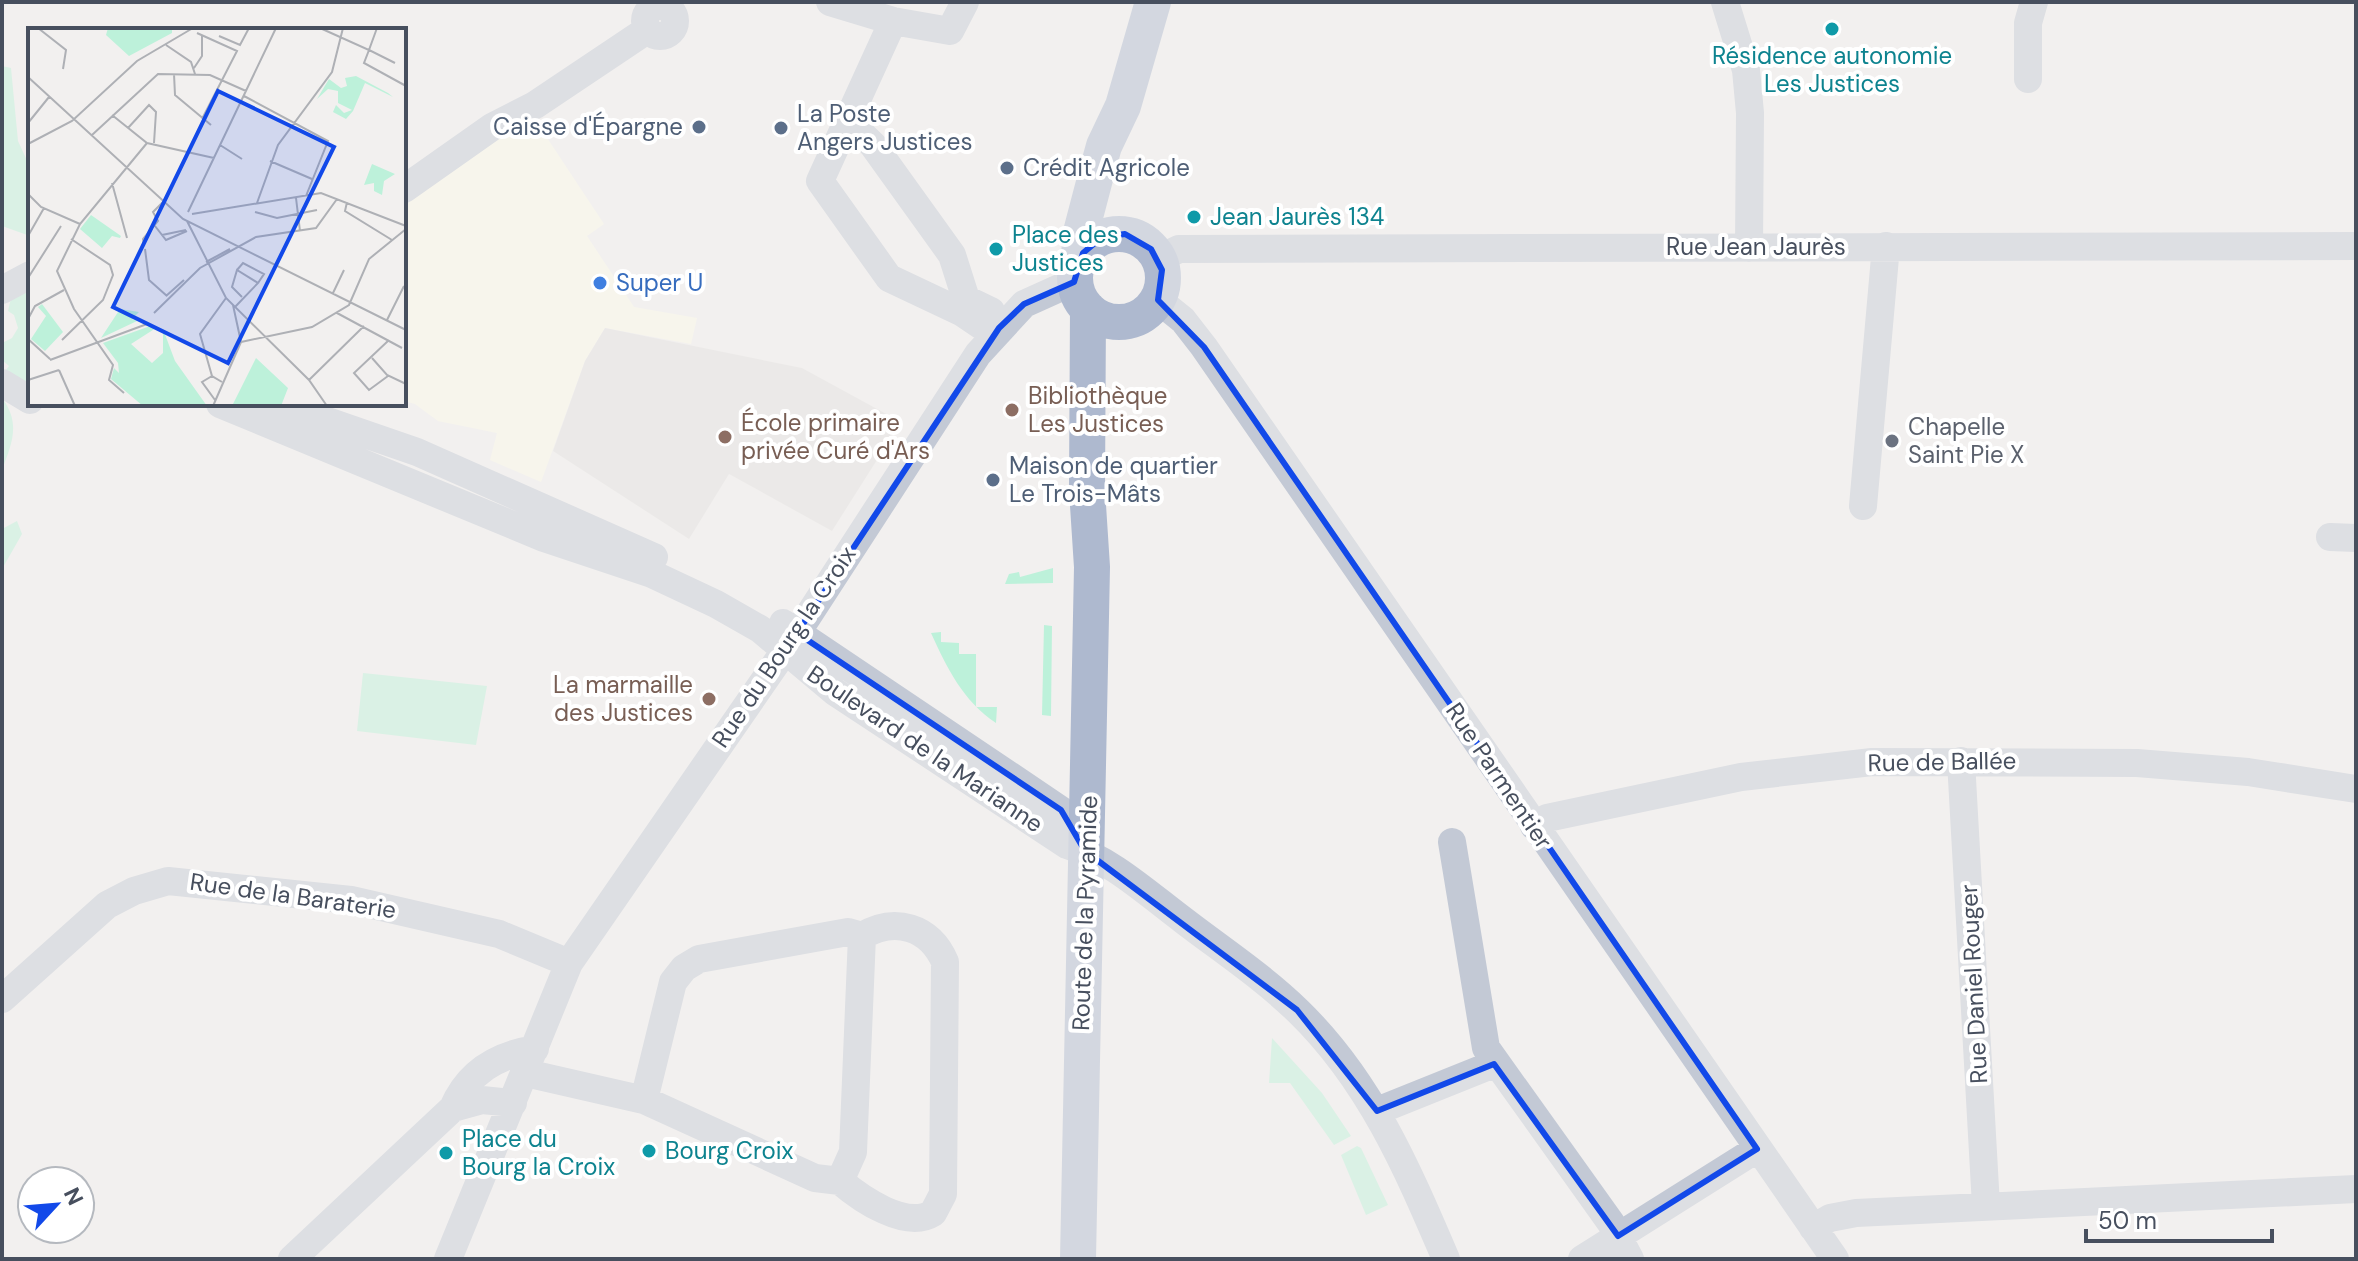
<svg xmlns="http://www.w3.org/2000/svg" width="2358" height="1261" font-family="'DM Sans',sans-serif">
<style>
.commercial{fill:#fdfbe9}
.education{fill:#e3e1e1}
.green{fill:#bdf1da}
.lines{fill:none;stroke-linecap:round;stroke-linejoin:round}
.minor{stroke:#c3c9d5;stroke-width:28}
.major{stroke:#aeb9cf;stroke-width:36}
.marked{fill:none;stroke:#1249e9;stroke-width:6;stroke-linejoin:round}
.culture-dot{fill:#0f9aa8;stroke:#fff;stroke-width:3}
.service-dot{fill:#5c6f8a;stroke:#fff;stroke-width:3}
.shop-dot{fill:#3f7fe0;stroke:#fff;stroke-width:3}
.education-dot{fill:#8d6e63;stroke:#fff;stroke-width:3}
.worship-dot{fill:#6b7280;stroke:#fff;stroke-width:3}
.labels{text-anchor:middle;stroke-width:8;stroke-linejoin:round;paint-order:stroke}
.culture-label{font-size:24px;fill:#0d838f;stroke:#fff;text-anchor:start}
.service-label{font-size:24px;fill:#4e5e75;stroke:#fff;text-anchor:start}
.street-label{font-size:24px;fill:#474f5e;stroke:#fff}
.shop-label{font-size:24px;fill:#366cbe;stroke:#fff;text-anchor:start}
.education-label{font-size:24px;fill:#785e54;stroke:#fff;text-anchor:start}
.worship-label{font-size:24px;fill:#5b616d;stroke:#fff;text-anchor:start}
.inset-road{fill:none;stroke:#aeb0b5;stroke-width:2}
.view{fill:#1249e9;fill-opacity:0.15;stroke:#1249e9;stroke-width:4}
.inset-edge{fill:none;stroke:#474f5e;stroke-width:4}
</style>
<rect width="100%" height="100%" fill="#f2f0ef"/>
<path class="commercial" d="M522,100l82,124 -17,12 47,71 63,11 -6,26 -86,-16 -20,33 -44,121 -51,-22 7,-27 -59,-12 -23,-17 -11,-3v-221z"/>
<path class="education" d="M605,328l197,40 99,54 -69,109 -103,-57 -40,65 -136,-88 32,-90z"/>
<path class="green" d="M2,66l9,2 7,73 12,26v69l-28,-10z
M30,290v92l-4,2 -20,-14 3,-4 -7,-6v-17l10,-5 6,-10 -4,-13 -6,-4 4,-17z
M2,398c19,25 10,45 0,72z
M17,521l5,13 -20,35v-40z
M1053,568v15l-48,1 4,-10 10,-2 1,5z
M1044,625l8,1 -1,90 -9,-1z
M941,632v10l18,1v11h17v53h21l-1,16c-33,-22 -49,-55 -65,-90z
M363,673l124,13 -11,59 -119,-14z
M1272,1038l50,55 29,43 -17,9 -44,-62h-21z
M1357,1146l4,2 27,57 -22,10 -25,-60z"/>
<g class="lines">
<path class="minor" d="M830,2l63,19 57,10 15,-29
M1725,2l21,68 4,43 -1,135
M645 21a15 15 0 1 1 30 0a15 15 0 1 1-30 0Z
M893,21l-73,160 69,97 72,34 34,23
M2028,79v-56l6,-21
M846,119l27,26 79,110 14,44 25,12
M404,189l88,-62 43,-22 112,-75
M1158,259l21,-10 1177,-3
M2,290l28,-15
M1157,299l26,21 21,27 631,912
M2,383l28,17
M220,404l324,134 108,36 64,30 44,25 75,63 232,153c43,14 80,48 116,75 39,30 80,57 115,91 72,70 109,157 148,248
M278,404l139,48 237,105
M1863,506l23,-260
M2330,537l26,1
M783,623l278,187 24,41
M1961,761l25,445
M1534,826l13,-8 194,-41 131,-15 265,1 111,9 108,17
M1452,842l34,206 125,175 19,36
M2,999l105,-94 27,-14 34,-10 183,19 148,34 70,29
M526,1073l118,27 171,78 25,3 13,-29 9,-216 -14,-4 -149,27 -15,9 -11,14 -29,118
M453,1108c15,-36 44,-53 82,-59
M1377,1111l117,-47
M840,1181c21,18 66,49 93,32l10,-19 2,-232c-15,-35 -50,-46 -83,-26
M1813,1228l17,-10 26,-5 500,-24
M292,1259l161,-151 29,-8 31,3
M448,1259l121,-296 228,-330 181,-279 46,-50 51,-23
M1582,1259l175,-110"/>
<path class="major" d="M1075 278a44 44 0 1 1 88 0a44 44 0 1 1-88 0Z
M1079,260l1,-24 16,-61 8,-29 19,-40 30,-104
M1078,1259l14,-692 -5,-77 1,-181"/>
</g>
<path d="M0 0H2358V1261H0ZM1125,234l26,15 11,21 -4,30 46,47 553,802 -139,87 -124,-172 -117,47 -80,-101 -212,-159 -24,-41 -264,-177 202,-305 25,-24 50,-22 9,-29 19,-16z" fill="#f2f0ef" fill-opacity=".55" fill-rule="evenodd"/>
<path class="marked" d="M1125,234l26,15 11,21 -4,30 46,47 553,802 -139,87 -124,-172 -117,47 -80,-101 -212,-159 -24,-41 -264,-177 202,-305 25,-24 50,-22 9,-29 19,-16z"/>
<g class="culture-dot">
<circle cx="1832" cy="29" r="8"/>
<circle cx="1194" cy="217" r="8"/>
<circle cx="996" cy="249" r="8"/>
<circle cx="649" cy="1151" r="8"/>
<circle cx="446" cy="1153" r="8"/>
</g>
<g class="service-dot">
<circle cx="699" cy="127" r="8"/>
<circle cx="781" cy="128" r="8"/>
<circle cx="1007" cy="168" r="8"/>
<circle cx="993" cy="480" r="8"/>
</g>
<circle class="shop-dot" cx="600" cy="283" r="8"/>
<g class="education-dot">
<circle cx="1012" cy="410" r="8"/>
<circle cx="725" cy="437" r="8"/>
<circle cx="709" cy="699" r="8"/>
</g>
<circle class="worship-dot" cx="1892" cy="441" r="8"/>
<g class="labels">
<g class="culture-label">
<text x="1832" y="64" text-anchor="middle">Résidence autonomie<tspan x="1832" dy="28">Les Justices</tspan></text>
<text x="1210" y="225">Jean Jaurès 134</text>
<text x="1012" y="243">Place des<tspan x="1012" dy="28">Justices</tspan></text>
<text x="462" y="1147">Place du<tspan x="462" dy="28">Bourg la Croix</tspan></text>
<text x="665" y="1159">Bourg Croix</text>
</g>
<g class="service-label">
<text x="797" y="122">La Poste<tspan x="797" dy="28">Angers Justices</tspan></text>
<text x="683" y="135" text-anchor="end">Caisse d'Épargne</text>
<text x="1023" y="176">Crédit Agricole</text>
<text x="1009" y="474">Maison de quartier<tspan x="1009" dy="28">Le Trois-Mâts</tspan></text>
</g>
<g class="street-label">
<text x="1756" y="255">Rue Jean Jaurès</text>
<text transform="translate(784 647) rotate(-56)" y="8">Rue du Bourg la Croix</text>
<text transform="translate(925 749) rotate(34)" y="8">Boulevard de la Marianne</text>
<text transform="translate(1942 762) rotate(-1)" y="8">Rue de Ballée</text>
<text transform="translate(1499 776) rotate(56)" y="8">Rue Parmentier</text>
<text transform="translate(293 896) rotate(8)" y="8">Rue de la Baraterie</text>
<text transform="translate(1085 913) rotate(-88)" y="8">Route de la Pyramide</text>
<text transform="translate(1974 984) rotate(-93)" y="8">Rue Daniel Rouger</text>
</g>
<g class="shop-label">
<text x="616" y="291">Super U</text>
</g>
<g class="education-label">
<text x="1028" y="404">Bibliothèque<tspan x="1028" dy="28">Les Justices</tspan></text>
<text x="741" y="431">École primaire<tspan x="741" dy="28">privée Curé d'Ars</tspan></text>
<text x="693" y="693" text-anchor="end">La marmaille<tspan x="693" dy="28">des Justices</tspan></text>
</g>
<g class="worship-label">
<text x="1908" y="435">Chapelle<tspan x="1908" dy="28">Saint Pie X</tspan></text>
</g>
</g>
<g transform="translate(28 28)">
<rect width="378" height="378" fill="#f2f0ef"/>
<path d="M80,0h64v5l-43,23 -23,-21zM328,48l32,17 5,4 -28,-14 -12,28 -7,8 -13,-7 3,-7 8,8 8,-3 -14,-7v-12l-10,-2 -11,10 12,-20 12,9 6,-2 -2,-8zM344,136l23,10 -11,7 -2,14 -8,-4v-8l-10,2zM63,187l30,21 -1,2 -8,-2 -10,12 -22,-19zM14,276l21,28 -18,19 -14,-12 15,-23 -8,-9zM92,281l19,3 -7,7 5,2 -36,17zM125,297l3,3 -25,16 21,19 11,-10v-24l12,32 32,45h-64l-32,-27 3,-11 5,5 -1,-10 -15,-20zM228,330l32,30 -7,18h-49z" fill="#bdf1da"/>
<path class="inset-road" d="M10,0l28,22 -3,19M292,0l49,22 -5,13 42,23M349,0l-8,22 26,13M169,5l40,18 -35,68M191,8l21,9 9,-17M138,17l25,17 4,12M166,40l8,-12v-21M146,46l1,21 36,30M0,49l155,142 223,111M216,68l84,45 -22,55M84,87l35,28 67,15M0,95l21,-26M100,100l21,-23 7,7 -2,31M64,107l66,-61 52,1 36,16M0,116l44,-23 65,-60 56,-33M192,117l22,14M242,133l42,18M84,155l15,55M0,166l13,13 39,17M268,170l4,33M319,174l-2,9 47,29M229,175l21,-58 54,-73 11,-44M160,184l88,-184M227,184l22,6 40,-8M164,186l129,-21 85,33M159,193l39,77 83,82 18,26M127,198l11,14 21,-9M134,207l24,-5M0,208l16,-28M116,218l-1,-7 15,-18 -5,-9 11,-11M117,221l4,31 18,16M178,234l24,-13M209,242l6,-7 21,11 -6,9M0,250l33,-52M305,265l11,-23M138,268l18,-16M205,277l8,37 71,-15 37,-22 20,-46 37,-30M207,279l23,-24 -21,-13 -5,17 10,10M126,285l46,-45 56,-31 60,-9 21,-29M309,285l65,35M0,291l7,-13 29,-16M359,292l17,-34M0,311l22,20M34,312l41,-40 10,-25 -3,-10 -39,-26M344,330l15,17 19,9M22,332l97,-36M31,342l16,36M184,348l-10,6 13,18M360,348l-19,14 -15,-17 35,-33M0,352l31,-10M281,352l55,-54M194,354l-10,-6 -12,-42 26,-36M96,365l-15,-13 4,-15 -39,-56 -17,-38 23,-47 67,-81M185,378l28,-64"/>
<path class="view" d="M190,63l116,56 -106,216 -115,-56z"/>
<rect width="378" height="378" class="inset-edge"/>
</g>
<rect width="2358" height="1261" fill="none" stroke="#474f5e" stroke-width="8"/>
<g transform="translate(56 1205) rotate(64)"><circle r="38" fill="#ffffff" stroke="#b5b9bf" stroke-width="2"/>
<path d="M0-6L14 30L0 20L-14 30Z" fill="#1249e9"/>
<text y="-12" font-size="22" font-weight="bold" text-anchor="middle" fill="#474f5e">N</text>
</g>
<path d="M2086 1229v12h186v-12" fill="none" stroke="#474f5e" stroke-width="4"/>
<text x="2098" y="1229" font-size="24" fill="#474f5e" stroke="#ffffff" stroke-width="6" paint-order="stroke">50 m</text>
</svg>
